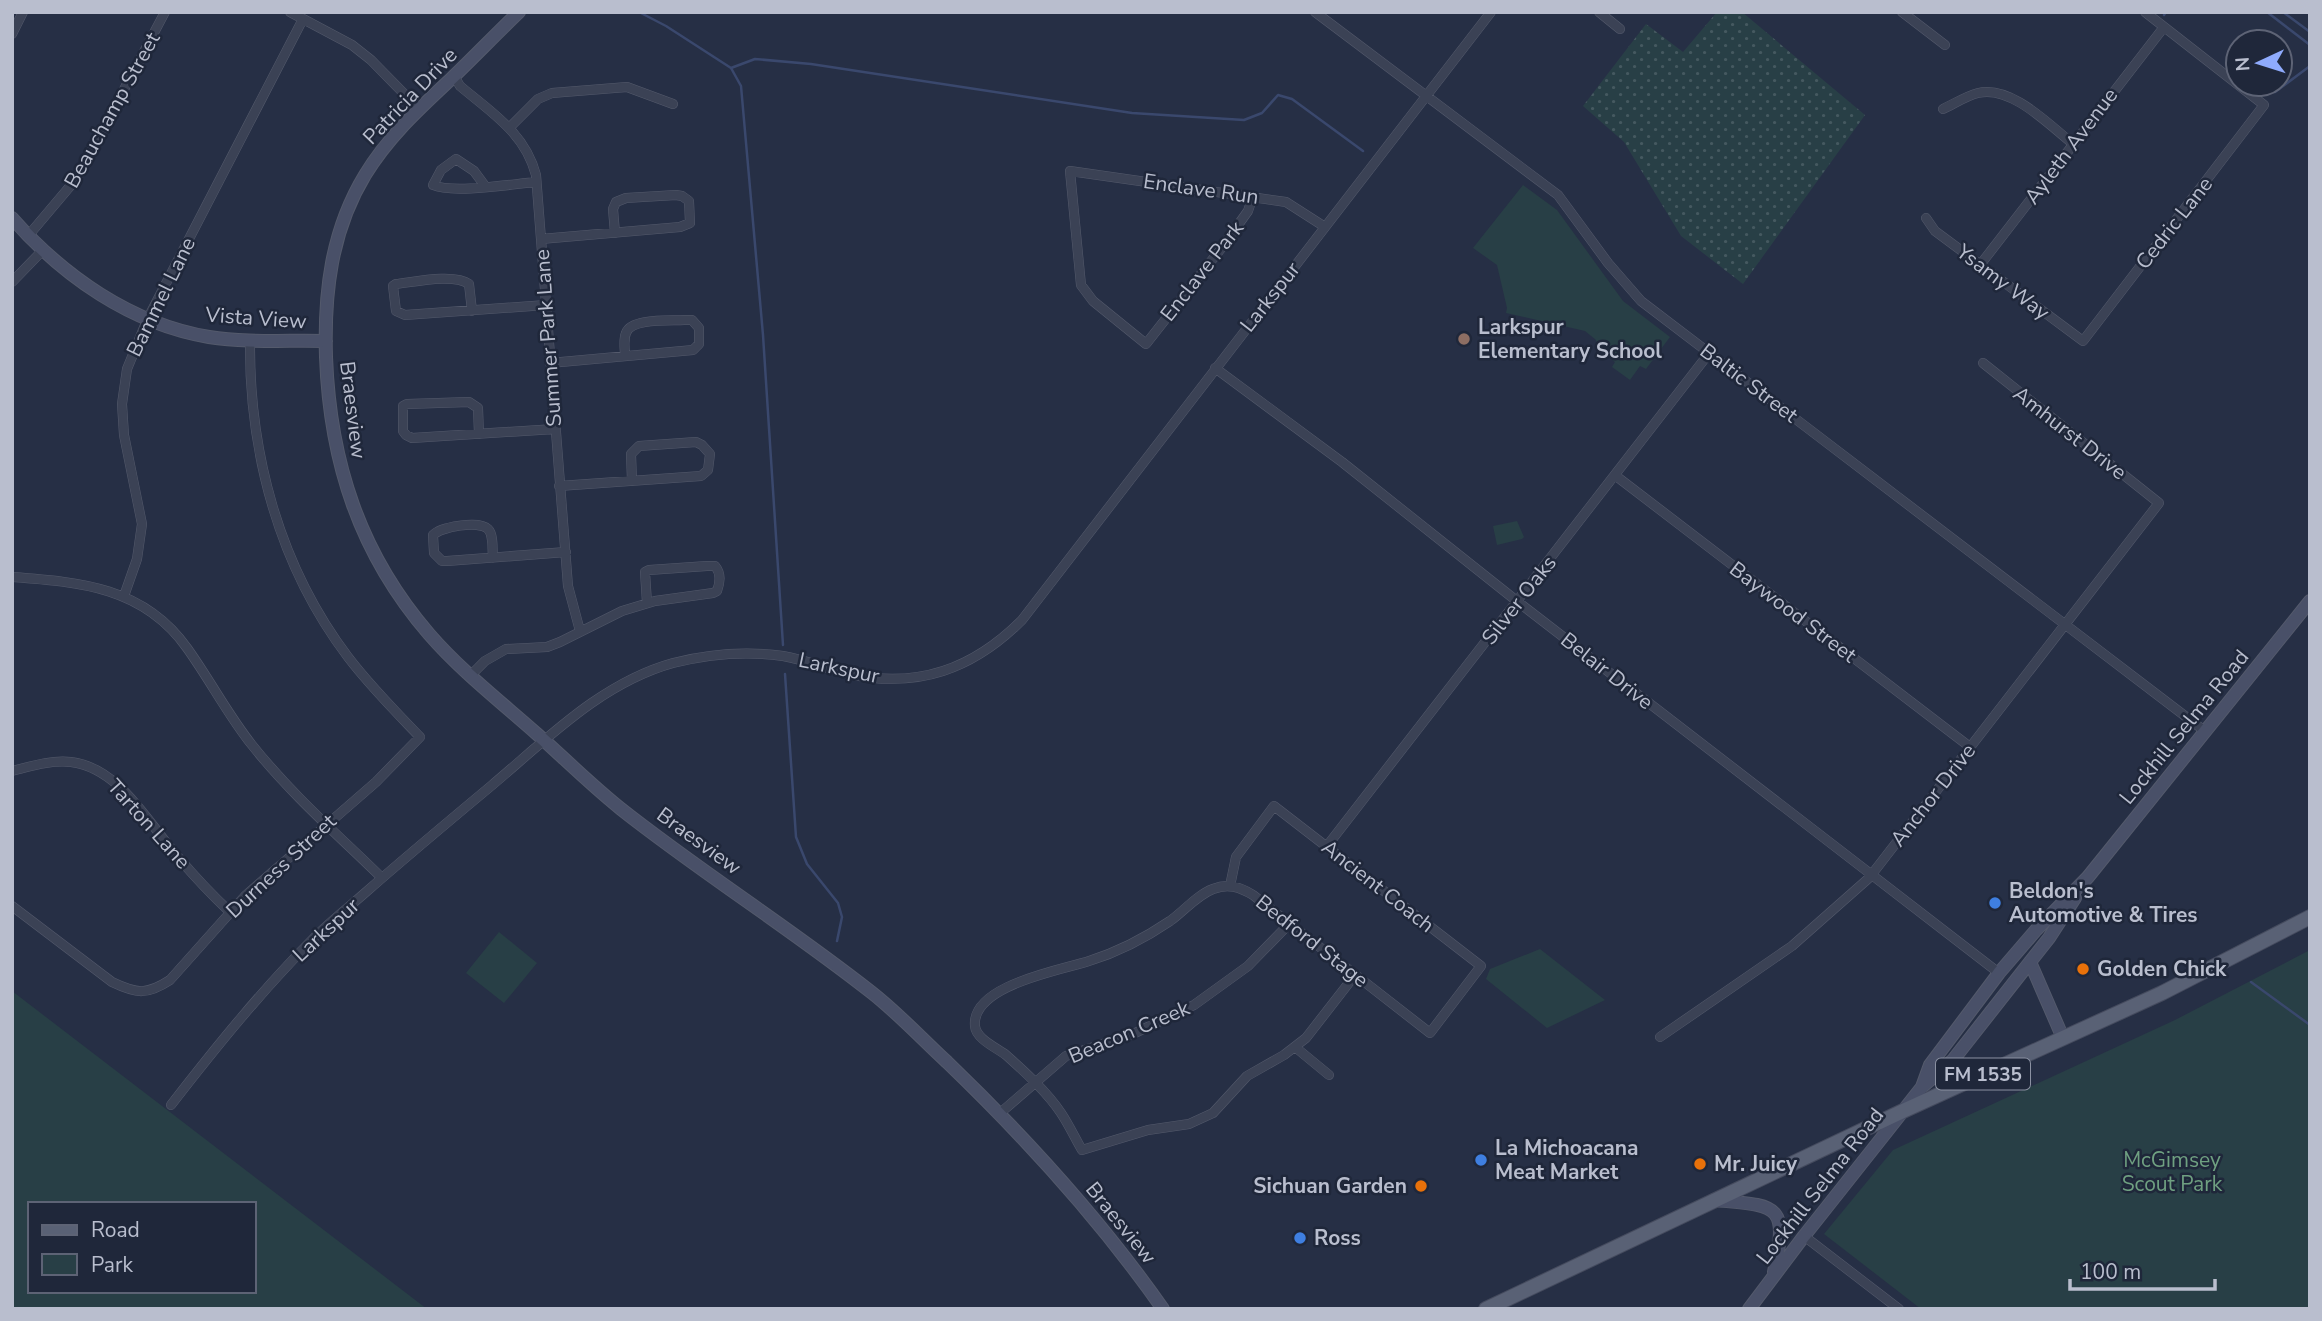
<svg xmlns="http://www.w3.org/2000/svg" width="2322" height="1321" font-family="'Nunito Sans',sans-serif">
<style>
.grass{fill:url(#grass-dots)}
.park{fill:#283f46;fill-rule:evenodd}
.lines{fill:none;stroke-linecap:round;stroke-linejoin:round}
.stream{stroke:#3a486d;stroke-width:2.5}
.street-casing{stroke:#545a6c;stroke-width:10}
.secondary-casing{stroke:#545a6c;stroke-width:14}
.primary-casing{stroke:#454b5e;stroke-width:16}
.street{stroke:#3b4255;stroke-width:9}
.secondary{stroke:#495068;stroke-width:12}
.primary{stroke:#596175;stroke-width:14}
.education-dot{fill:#8d6e63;stroke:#1f273a;stroke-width:2.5}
.shop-dot{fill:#3f7fe0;stroke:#1f273a;stroke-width:2.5}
.food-dot{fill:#e8710a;stroke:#1f273a;stroke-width:2.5}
.labels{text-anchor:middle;stroke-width:5;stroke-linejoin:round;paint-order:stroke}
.shield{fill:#1f273a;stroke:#8b91a2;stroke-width:2}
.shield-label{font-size:19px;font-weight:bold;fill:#b9bece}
.street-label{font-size:21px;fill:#b9bece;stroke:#1f273a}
.poi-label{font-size:21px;font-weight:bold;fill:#b9bece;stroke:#1f273a;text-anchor:start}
.park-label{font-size:21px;fill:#6fa081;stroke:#1f273a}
</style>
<defs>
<pattern id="grass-dots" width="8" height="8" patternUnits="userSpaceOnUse" patternTransform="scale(1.75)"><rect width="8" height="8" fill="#283f46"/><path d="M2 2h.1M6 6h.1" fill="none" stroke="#455960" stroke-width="1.8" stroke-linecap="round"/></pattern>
</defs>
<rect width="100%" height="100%" fill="#262f45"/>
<path class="grass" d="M1717,12h25l123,103 -122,169 -62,-48 -57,-94 -41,-36 63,-82 37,28z"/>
<path class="park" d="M1523,185l34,25 66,91 47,36 -24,32 -6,-3 -10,14 -18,-13 3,-5 -16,-11 -3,-11 -11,-9 -79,-18 1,-5 -10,-43 -24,-17z
M1517,521l7,16 -2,2 -25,6 -4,-19z
M499,932l38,31 -33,40 -38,-30z
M1540,949l65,51 -58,28 -61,-49 4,-10z
M2310,950v359h-389l-97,-75 69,-84 282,-130z
M12,991l415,318h-415zM30,1204h224v87h-224z"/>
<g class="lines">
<path class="stream" d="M639,12l27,14 65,42 10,18 22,249 20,310
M2267,12l43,33
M2283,12l27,20
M2164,15l2,-3
M731,68l24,-9 56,5 321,49 112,7 18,-7 16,-18 14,4 71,52
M2275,92l35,-26
M785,674l11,163 11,27 31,39 4,14 -5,24
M2251,982l59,43"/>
<g class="street-casing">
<path id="street" d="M290,12l62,33 19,15 48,49
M1315,12l243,183 50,68 33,38 565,431
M1599,12l21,17
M1902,12l43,33
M12,34l11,-22
M454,76l6,10c32,27 65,47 76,89l32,411 12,45
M1943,109c11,-5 23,-13 35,-16 33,-8 70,31 94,50
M510,127l28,-28 14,-6 75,-6 46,17
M485,186l-11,-15 -18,-12 -15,11 -8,15c20,9 79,-1 103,-3
M1253,196l-5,15 -25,35 -77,98 -53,-43 -12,-16 -11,-114 216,31 39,25
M1926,218l9,13 148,110 181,-236 -119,-93
M28,236l49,-58 88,-166
M541,239l139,-12 10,-4 -1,-22 -7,-5 -6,-1 -50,3 -10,4 -3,7 2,24
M1980,265l184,-238
M12,282l30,-31
M472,311l-3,-27c-15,-11 -55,-2 -73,0l-3,2 3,25 9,4 141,-10
M550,363l143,-13 6,-6v-16l-7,-8h-8c-14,1 -53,-2 -58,13 -3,7 -1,16 -1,23
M1215,368l127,94 176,140 481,371
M479,434l-1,-26 -9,-6 -62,2 -4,2v25l3,4 6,3 143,-9
M1616,476l354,271
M559,486l142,-10 7,-6 2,-16 -8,-9 -6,-3 -57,4 -8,8 1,27
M493,558c-1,-8 1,-23 -5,-29 -9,-9 -48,-2 -55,6l1,18 8,8h5l119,-9
M12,577c68,5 132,10 175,71 23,32 41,67 65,97 39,49 86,90 130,133
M124,596l13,-37 5,-35 -18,-89 -2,-31 5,-35 21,-51 155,-299
M471,675l14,-14 21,-12 41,-2 13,-5 62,-31 33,-10 58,-8 4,-2c3,-8 4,-18 -2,-25h-8l-58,4 -4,2 2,31
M12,771c20,-5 38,-11 59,-9 49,6 77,61 107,95 16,19 34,38 52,55
M1327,846l383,-494
M1230,886l6,-29 38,-51 207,160 -51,67 -177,-138c-13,-8 -25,-12 -40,-6 -16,6 -29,22 -43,32 -25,17 -52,31 -81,40 -27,9 -118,24 -114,65 1,13 22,22 31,29 19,17 41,37 55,58 8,12 14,25 21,37l66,-20 41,-6 24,-11 34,-37 37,-21 22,-17 49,-63
M12,906l100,76c25,12 35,13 58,-2l75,-84 131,-114 44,-45c-25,-26 -50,-51 -72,-80 -69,-91 -99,-204 -98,-316
M1660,1037l132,-91 77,-68 290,-375 -176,-140
M1295,1047l34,28
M171,1105c45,-58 91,-115 144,-168 16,-16 34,-30 51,-45 41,-36 83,-71 125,-106 56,-47 110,-103 182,-123 36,-9 74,-12 110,-7 23,4 44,13 66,18 69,15 124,-5 173,-54l469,-608
M999,1114l67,-58 67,-22 61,-29 54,-39 42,-43
M1804,1236l95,73"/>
</g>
<g class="secondary-casing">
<path id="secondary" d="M519,12c-23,22 -45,45 -68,67 -32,30 -63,58 -86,96 -34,56 -41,118 -39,182 4,106 34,197 103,277 32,37 72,68 108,100 28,25 54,51 84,75 81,64 169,119 250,183 27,21 51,47 76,70 79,76 153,157 216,247
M12,218c51,58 119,106 197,119 38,6 78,3 117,4
M2030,962l33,76
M1922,1087l8,-22 69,-92 37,-43 52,-53 222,-276
M1714,1200c64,6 75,3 60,72
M1749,1309l55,-73 118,-149 31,-27 77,-98 19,-24 26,-40"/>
</g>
<g class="primary-casing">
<path id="primary" d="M1486,1309l417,-198 259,-118 148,-76"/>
</g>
<use href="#street" class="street"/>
<use href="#secondary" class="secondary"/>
<use href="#primary" class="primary"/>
</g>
<circle class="education-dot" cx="1464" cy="339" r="7"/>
<g class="shop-dot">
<circle cx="1995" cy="903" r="7"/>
<circle cx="1481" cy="1160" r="7"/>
<circle cx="1300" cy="1238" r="7"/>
</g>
<g class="food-dot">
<circle cx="2083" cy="969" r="7"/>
<circle cx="1700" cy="1164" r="7"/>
<circle cx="1421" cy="1186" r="7"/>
</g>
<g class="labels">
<rect class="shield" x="1936" y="1058.5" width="94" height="31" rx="5"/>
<g class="shield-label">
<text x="1983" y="1081">FM 1535</text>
</g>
<g class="street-label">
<text transform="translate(410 96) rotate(-46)" y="7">Patricia Drive</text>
<text transform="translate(112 110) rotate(-61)" y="7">Beauchamp Street</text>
<text transform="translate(2071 146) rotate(-53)" y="7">Ayleth Avenue</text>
<text transform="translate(1201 189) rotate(8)" y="7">Enclave Run</text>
<text transform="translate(2174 223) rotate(-52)" y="7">Cedric Lane</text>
<text transform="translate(1202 271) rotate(-52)" y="7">Enclave Park</text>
<text transform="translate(2003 282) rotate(37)" y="7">Ysamy Way</text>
<text transform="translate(161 297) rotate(-64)" y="7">Bammel Lane</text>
<text transform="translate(1270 297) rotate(-52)" y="7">Larkspur</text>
<text transform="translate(256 318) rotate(4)" y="7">Vista View</text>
<text transform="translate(548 338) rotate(-94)" y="7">Summer Park Lane</text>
<text transform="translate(1749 383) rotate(37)" y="7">Baltic Street</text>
<text transform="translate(353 410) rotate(83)" y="7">Braesview</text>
<text transform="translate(2070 433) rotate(38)" y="7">Amhurst Drive</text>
<text transform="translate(1519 600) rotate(-52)" y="7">Silver Oaks</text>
<text transform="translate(1793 612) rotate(37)" y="7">Baywood Street</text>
<text transform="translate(839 668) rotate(12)" y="7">Larkspur</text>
<text transform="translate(1607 671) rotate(38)" y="7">Belair Drive</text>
<text transform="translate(2184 727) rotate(-51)" y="7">Lockhill Selma Road</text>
<text transform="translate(1933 795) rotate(-52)" y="7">Anchor Drive</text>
<text transform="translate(149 824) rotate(48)" y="7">Tarton Lane</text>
<text transform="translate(699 841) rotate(36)" y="7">Braesview</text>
<text transform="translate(281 866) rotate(-43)" y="7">Durness Street</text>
<text transform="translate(1378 886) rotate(38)" y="7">Ancient Coach</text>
<text transform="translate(326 930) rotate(-43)" y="7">Larkspur</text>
<text transform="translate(1312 941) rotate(38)" y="7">Bedford Stage</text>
<text transform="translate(1129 1032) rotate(-23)" y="7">Beacon Creek</text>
<text transform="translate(1820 1186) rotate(-52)" y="7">Lockhill Selma Road</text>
<text transform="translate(1121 1223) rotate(51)" y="7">Braesview</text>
</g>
<g class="poi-label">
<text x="1478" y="334">Larkspur<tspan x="1478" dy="24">Elementary School</tspan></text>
<text x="2009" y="898">Beldon's<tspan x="2009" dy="24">Automotive &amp; Tires</tspan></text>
<text x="2097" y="976">Golden Chick</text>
<text x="1495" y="1155">La Michoacana<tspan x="1495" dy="24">Meat Market</tspan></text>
<text x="1714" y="1171">Mr. Juicy</text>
<text x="1407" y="1193" text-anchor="end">Sichuan Garden</text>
<text x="1314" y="1245">Ross</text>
</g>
<g class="park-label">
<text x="2172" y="1167">McGimsey<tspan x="2172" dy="24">Scout Park</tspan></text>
</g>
</g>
<rect width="2322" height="1321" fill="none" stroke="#b9bece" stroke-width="28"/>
<rect x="28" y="1202" width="228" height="91" fill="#1f273a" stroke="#5d6375" stroke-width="2"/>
<rect x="42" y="1225" width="35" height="10" fill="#596175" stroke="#5d6375" stroke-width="2"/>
<text x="91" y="1237" font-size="21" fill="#b9bece">Road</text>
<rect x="42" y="1254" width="35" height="21" fill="#283f46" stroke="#5d6375" stroke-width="2"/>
<text x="91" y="1272" font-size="21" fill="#b9bece">Park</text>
<g transform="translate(2259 63) rotate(266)"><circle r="33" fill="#1f273a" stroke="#5d6375" stroke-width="2"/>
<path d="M0-5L12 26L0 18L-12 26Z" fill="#8fabfd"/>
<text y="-10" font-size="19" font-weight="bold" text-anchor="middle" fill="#b9bece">N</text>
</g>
<path d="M2070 1279v10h145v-10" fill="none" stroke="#b9bece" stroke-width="3.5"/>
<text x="2080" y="1279" font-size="21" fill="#b9bece" stroke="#1f273a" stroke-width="5" paint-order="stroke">100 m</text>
</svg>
